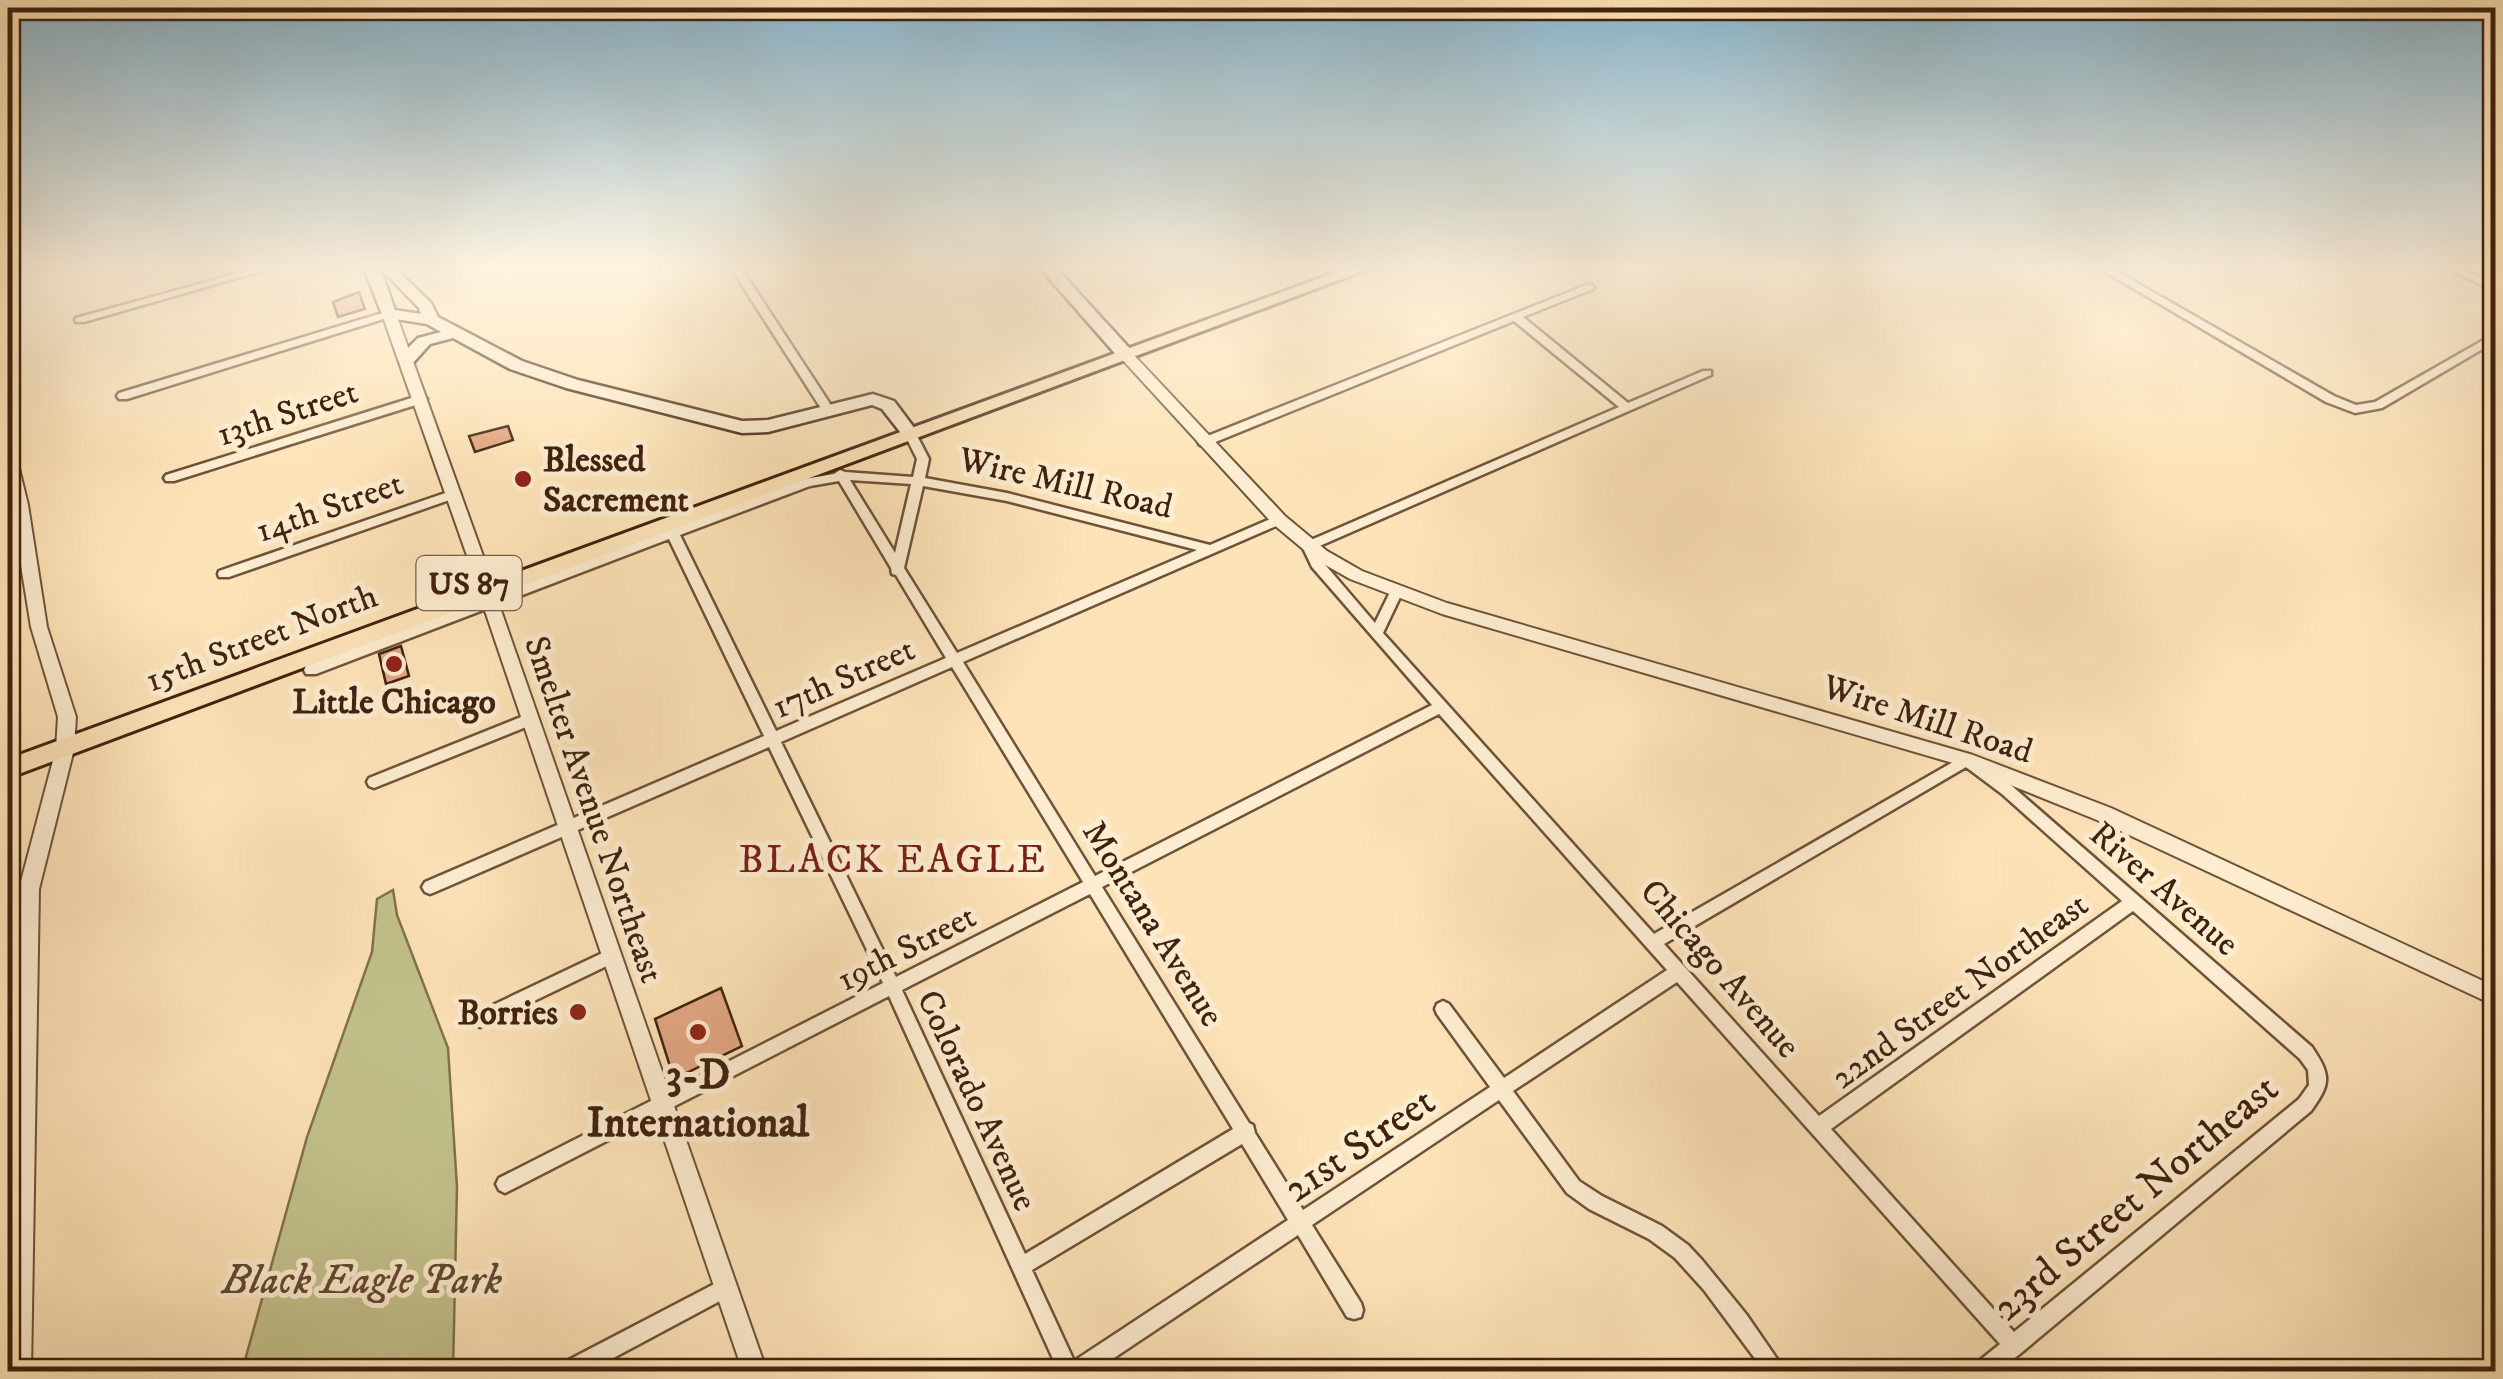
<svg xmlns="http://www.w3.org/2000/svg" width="2503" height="1379" font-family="'IM FELL DW Pica',serif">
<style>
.green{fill:#c3c38c;stroke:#82724e;stroke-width:2.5}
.building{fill:#e4a884;stroke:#40210f;stroke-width:2.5}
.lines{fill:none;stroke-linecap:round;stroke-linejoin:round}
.minor-casing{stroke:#6f5239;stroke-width:5}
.tertiary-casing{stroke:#6f5239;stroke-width:4}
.secondary-casing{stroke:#40210f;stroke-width:5}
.primary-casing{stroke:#40210f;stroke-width:6}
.minor{fill:#feedd1;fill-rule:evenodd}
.tertiary{fill:#feedd1;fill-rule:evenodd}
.secondary{fill:#feedd1;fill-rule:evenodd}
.primary{fill:#fde4b8;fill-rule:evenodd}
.tertiary-bridge-casing{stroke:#6f5239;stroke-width:22;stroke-linecap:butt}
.tertiary-bridge{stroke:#feedd1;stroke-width:18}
.poi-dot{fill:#8f2418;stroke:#feedd1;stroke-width:4}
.labels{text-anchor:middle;stroke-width:10;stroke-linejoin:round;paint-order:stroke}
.shield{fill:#feedd1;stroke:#795e49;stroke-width:2.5}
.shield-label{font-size:32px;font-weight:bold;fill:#40210f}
.street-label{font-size:35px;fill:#40210f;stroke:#feedd1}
.poi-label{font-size:35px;font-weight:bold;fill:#40210f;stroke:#feedd1;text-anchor:start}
.quarter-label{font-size:40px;letter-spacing:2.5px;fill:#7a1f14;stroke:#feedd1}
.near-poi-label{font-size:42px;font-weight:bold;fill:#40210f;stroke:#feedd1}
.near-street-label{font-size:42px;fill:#40210f;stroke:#feedd1}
.near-park-label{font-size:42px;font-style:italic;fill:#614a2e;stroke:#feedd1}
</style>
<rect width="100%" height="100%" fill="#fde4b8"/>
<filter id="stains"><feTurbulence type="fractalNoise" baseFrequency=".002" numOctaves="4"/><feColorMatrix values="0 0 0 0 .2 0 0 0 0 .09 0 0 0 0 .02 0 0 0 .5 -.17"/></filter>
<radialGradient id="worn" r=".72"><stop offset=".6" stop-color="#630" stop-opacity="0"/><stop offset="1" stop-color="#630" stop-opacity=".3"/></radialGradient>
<path class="green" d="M393,890l4,25 51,133 9,139 -4,184h-211l65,-234 65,-185 5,-53z"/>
<path class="building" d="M359,292l6,17 -27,8 -5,-15z
M508,426l5,14 -38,12 -6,-16z
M401,646l8,30 -23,8 -7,-30z
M721,988l21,58 -68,33 -19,-60z"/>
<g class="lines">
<g class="minor-casing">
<path id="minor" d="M257,268h15l-188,54h-8l-1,-2 1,-2z
M731,268h10l93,142 -2,3h-8z
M2099,268h12l223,128 22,9 19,-3 121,-69v8l-114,67 -27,5 -29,-11z
M2448,268h12l36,17v7z
M1589,284l5,3 -1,2 -70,28 105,86 75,-32h8v4l-396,173 7,13 53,62 16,-33h10l1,3 -19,40 271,301 313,-180 45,32 300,261c19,29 19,36 -1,64l-290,242 -24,19h-25l2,-7 26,-21 -323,-362 -164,109 66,90 23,15 60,30 26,19 14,15 44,54 40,58h-21l-61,-82 -29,-32 -26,-19 -60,-30 -22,-16 -68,-93 -187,125 49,78 2,7 -2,7 -7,2 -7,-2 -49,-82 -205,137h-34l-170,-376 -378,194 -6,3 -6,-3 -3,-6 3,-6 384,-195 -114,-236 -334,145 -5,2 -5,-2 -3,-5 3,-5 339,-146 -95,-197 -353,135h-10l-2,-4 2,-4 498,-187 30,-5 6,-4 5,2 68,5 4,-18 -13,-26 6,-4 4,1 15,29 -4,19 82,15 203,52 65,-28h8l2,3 -2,3 -320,139 132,214 337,-171 -120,-138 -10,-21 2,-3 315,-136 -105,-86 -306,124h-8l-2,-3 2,-3zM850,480l61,4 -16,69zM839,481l52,87 1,6 4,1 50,83 -170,73 -96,-196 130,-49zM923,486l84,15 190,49 -240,103 -53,-85zM952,667l131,215 -187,95 -115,-235zM1439,714l228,256 -163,108 -55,-74 -6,-3 -6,3 -2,5 2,5 53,73 -187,123 -48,-77 -2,-8 -4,-2 -147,-236zM1966,767l36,27 120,107 -303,215 -155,-172zM1090,894l143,235 -208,125 -123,-264zM2133,911l167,148 8,11 1,15 -10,14 -285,233 -183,-203zM1242,1144l46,76 -214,141 -42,-91z
M389,311l5,3 -1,2 -266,83h-8l-2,-3 2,-3z
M421,395l6,4 -2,3 -251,79h-8l-2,-3 2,-3z
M454,490l4,1 2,3 -2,3 -229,80h-10l-1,-3 1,-3z
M531,713l5,2 2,4 -2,4 -157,63 -5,2 -5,-2 -2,-4 2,-4z
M611,949l6,2 2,5 -2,5 -131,63 -6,3 -6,-3 -2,-5 2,-5z
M726,1278l7,2 2,7 -2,7 -146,78h-30l2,-7z"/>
</g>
<g class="tertiary-casing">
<path id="tertiary" d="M389,310l7,4 91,253 -2,4 -6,2 -8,-6 -89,-253z
M1125,350l5,1 155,165 42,35 35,20 85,32 526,152 138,53 385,179v19l-399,-186 -134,-54 -521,-152 -92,-35 -35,-20 -42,-35 -153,-167 -2,-3z
M8,451l8,5 12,49 19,122 29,90 -2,32 -35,140 -8,483h-23l11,-483 37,-140 2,-32 -27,-90 -23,-142z
M487,587l8,6 272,779h-24l-264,-779z"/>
</g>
<g class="secondary-casing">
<path id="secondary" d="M364,268h31l36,35 7,14 84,44 56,19 164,41 26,-1 105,-26 21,7 24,32 -2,4h-12l-22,-28 -10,-4 -104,27 -26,1 -176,-45 -56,-19 -57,-31 -23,6 -17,19h-12v-8l17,-17 23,-6 -14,-8 -44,-7zM380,268l39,40 2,6 -26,-4z
M1040,268h16l75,82v8h-12z"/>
</g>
<g class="primary-casing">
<path id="primary" d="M1348,268h23l-1363,510v-19z"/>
</g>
<use href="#minor" class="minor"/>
<use href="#tertiary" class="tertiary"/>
<use href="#secondary" class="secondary"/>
<use href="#primary" class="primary"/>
<g class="tertiary-bridge-casing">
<path id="tertiary-bridge" d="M479,567l8,26"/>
</g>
<use href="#tertiary-bridge" class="tertiary-bridge"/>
</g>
<linearGradient id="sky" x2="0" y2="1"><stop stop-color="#8bb8d0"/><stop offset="0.58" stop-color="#fef3df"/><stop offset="1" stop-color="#fef3df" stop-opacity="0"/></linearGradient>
<rect width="2503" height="461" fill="url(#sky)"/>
<g class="poi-dot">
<circle cx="523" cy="479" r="10"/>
<circle cx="394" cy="664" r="10"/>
<circle cx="578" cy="1012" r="10"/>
<circle cx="698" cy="1032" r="10"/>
</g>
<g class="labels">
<rect class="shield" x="416.5" y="556" width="105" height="54" rx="8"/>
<g class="shield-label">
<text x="469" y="594">US 87</text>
</g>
<g class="street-label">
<text transform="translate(287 412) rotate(-18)" y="12">13th Street</text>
<text transform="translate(1066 482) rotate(13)" y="12">Wire Mill Road</text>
<text transform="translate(329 506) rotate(-19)" y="12">14th Street</text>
<text transform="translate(261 637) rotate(-21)" y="12">15th Street North</text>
<text transform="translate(843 677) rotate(-24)" y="12">17th Street</text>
<text transform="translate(1928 718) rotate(18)" y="12">Wire Mill Road</text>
<text transform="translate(595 809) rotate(71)" y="12">Smelter Avenue Northeast</text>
<text transform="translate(2165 888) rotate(41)" y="12">River Avenue</text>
<text transform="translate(1154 923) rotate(58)" y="12">Montana Avenue</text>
<text transform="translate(906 947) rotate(-27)" y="12">19th Street</text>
<text transform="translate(1721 968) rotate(49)" y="12">Chicago Avenue</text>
<text transform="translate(1959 990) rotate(-36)" y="12">22nd Street Northeast</text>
<text transform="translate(978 1100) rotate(65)" y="12">Colorado Avenue</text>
</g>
<g class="poi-label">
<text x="543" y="471">Blessed<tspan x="543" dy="40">Sacrement</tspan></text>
<text x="394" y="713" text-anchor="middle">Little Chicago</text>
<text x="558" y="1024" text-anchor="end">Borries</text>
</g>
<g class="quarter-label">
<text x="893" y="872">BLACK EAGLE</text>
</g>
<g class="near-poi-label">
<text x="698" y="1088">3-D<tspan x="698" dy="48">International</tspan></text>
</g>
<g class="near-street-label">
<text transform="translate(1358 1143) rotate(-34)" y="15">21st Street</text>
<text transform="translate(2134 1196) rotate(-40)" y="15">23rd Street Northeast</text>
</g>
<g class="near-park-label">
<text x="362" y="1293">Black Eagle Park</text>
</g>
</g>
<rect width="2503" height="1379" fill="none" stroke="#fde4b8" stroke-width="40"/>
<rect x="10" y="10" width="2483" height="1359" fill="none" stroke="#40210f" stroke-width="5"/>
<rect x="20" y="20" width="2463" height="1339" fill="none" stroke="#40210f" stroke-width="2.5"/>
<rect width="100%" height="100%" filter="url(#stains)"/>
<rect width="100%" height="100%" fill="url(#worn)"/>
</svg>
